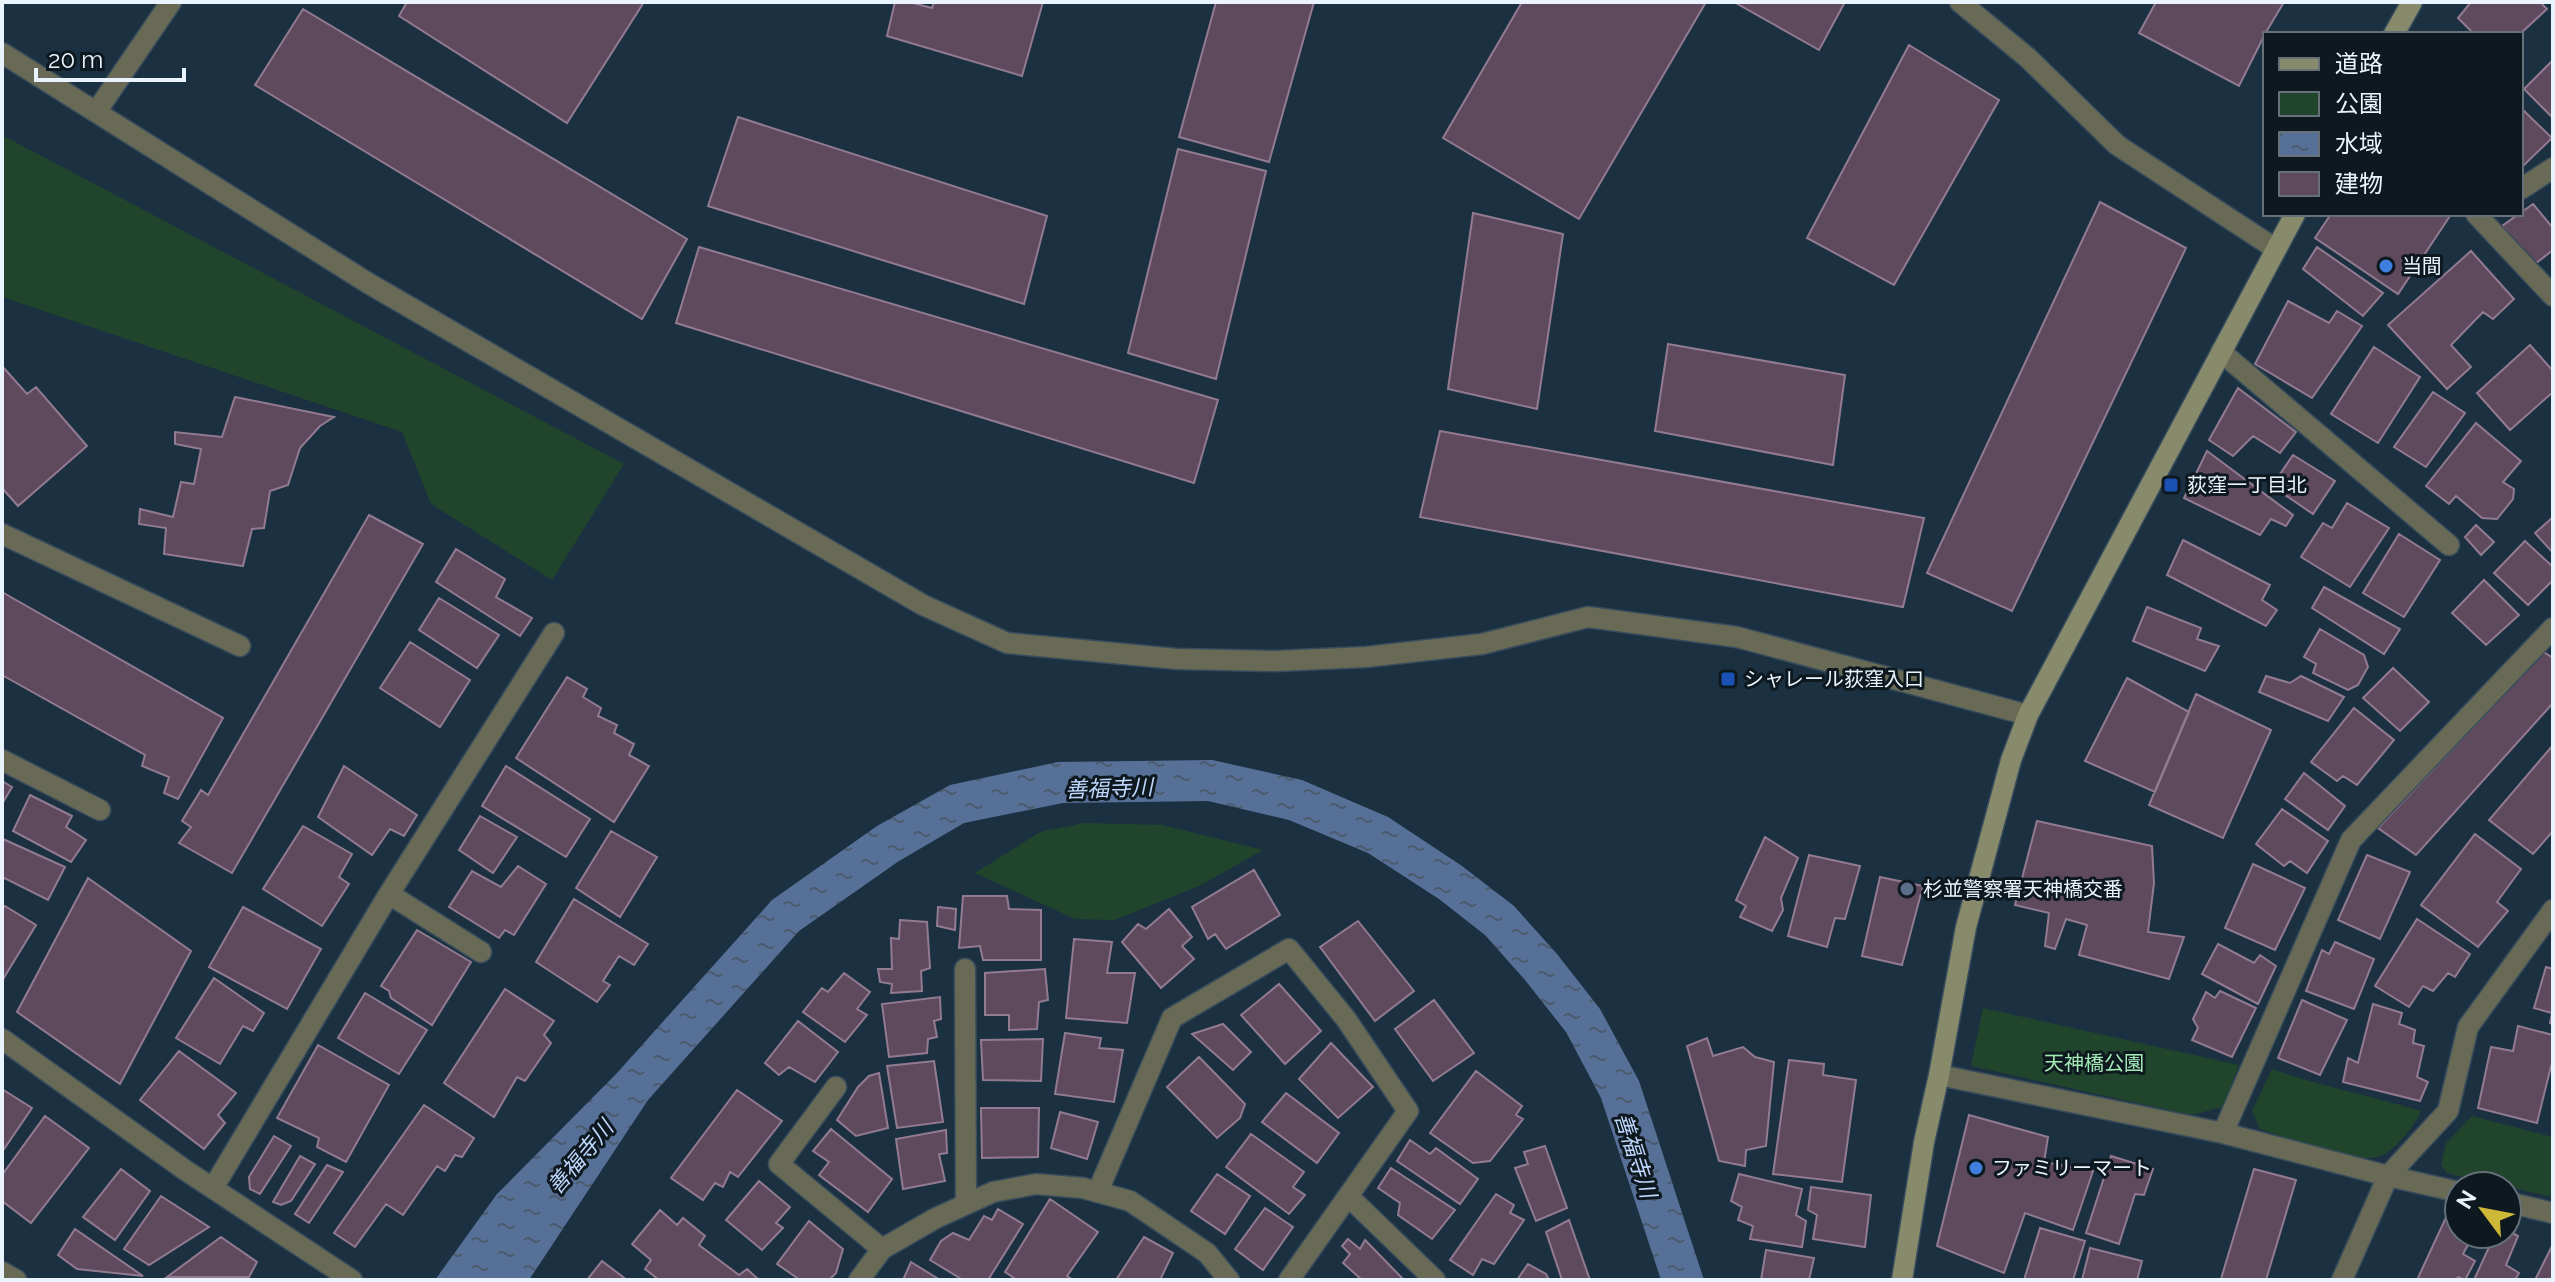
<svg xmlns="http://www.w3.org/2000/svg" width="2555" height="1282" font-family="Raleway,'Noto Sans JP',sans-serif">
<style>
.green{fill:#20452c}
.water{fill:url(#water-ripples)}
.building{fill:#5e495d;stroke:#927b91;stroke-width:2}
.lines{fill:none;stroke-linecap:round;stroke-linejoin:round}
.lane-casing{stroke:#384c5c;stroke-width:23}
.street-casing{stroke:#384c5c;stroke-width:23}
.secondary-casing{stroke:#384c5c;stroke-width:23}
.lane{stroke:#686a56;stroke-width:20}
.street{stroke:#686a56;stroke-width:20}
.secondary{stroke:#888b6b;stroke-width:20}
.shop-dot{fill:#3f7fe0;stroke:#0e181f;stroke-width:3}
.transit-dot{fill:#1a4fb4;stroke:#0e181f;stroke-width:3}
.service-dot{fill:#5c6f8a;stroke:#0e181f;stroke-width:3}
.labels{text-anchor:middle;stroke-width:6;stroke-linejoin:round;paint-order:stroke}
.poi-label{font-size:20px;fill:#eaf4fe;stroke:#0e181f;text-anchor:start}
.park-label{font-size:20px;fill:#a3e9b6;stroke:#0e181f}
.water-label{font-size:22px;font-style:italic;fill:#bed7fd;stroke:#0e181f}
</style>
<defs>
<pattern id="water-ripples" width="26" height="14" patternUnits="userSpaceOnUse" patternTransform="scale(2)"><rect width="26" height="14" fill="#567097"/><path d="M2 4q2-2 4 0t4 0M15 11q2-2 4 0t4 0" fill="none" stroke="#4d5b6e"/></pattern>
</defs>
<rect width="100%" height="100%" fill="#1b3142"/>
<path class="green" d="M2,135l622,329 -72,116 -121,-76 -29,-72 -400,-135z
M1084,823l78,2 101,25 -62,35 -86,35 -40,-1 -100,-46 65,-41z
M1983,1008l256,57 -16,42 -32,8 -220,-49z
M2272,1069c49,17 100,27 149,42 -6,14 -26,40 -41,45 -25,10 -93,-18 -120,-27l-8,-18z
M2472,1116l81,21v60l-106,-24 -6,-8 5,-22z"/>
<path class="water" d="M1212,760l90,20 86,37 74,49 52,40 43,48 43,55 39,72 65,199h-43l-60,-182 -35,-66 -41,-52 -40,-45 -46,-36 -71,-46 -79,-33 -81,-19 -145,2 -99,20 -65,38 -100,70 -151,169 -119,180h-94l62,-86 120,-121 155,-173 105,-74 73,-41 108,-23z"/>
<path class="building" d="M407,2h237l-77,121 -168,-107z
M895,2h14l23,6 2,-6h109l-21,74 -135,-40z
M1216,2h98l-45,160 -90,-25z
M1522,2h184l-127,217 -136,-81z
M1734,2h111l-26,48z
M2156,2h128l-19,32 -26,52 -100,-53z
M2471,2h69l7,7 -27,25h-46l-16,-16z
M303,9l384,230 -45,80 -387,-234z
M1909,45l90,55 -105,185 -87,-47z
M2553,60v58l-29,-29z
M2521,108l31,30 -31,30z
M738,117l309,99 -23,88 -316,-98z
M1178,149l88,22 -50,208 -88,-26z
M2100,202l86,46 -174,363 -85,-38z
M2533,204l20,24v22l-18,14 -33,-38z
M1473,213l90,21 -26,175 -89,-20z
M2331,214h115l4,2 -52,78 -83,-56z
M699,247l519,153 -24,83 -518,-160z
M2317,247l66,46 -20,23 -60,-47z
M2471,251l43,48 -21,20 -10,-7 -32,33 20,22 -24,22 -59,-64z
M2288,301l41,22 8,-12 25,15 -50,72 -57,-34z
M1668,344l177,31 -12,90 -178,-34z
M2530,345l23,26v21l-43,38 -33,-37z
M2374,347l46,30 -42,66 -47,-29z
M2,366l25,28 9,-7 51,59 -69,60 -16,-18z
M2238,388l58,44 -16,21 -27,-17 -20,20 -24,-16z
M2433,392l32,21 -39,54 -32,-20z
M235,397l99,20 -14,9 -20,22 -12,37 -18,6 -6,37 -12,1 -9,37 -79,-12 2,-26 -27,-4 1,-15 33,8 8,-35 13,2 7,-35 -26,-5v-12l47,5z
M2476,423l45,38 -18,21 11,7 -1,10 -16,20 -15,-1 -26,-22 -7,8 -23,-18z
M1440,431l484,87 -21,89 -483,-90z
M2207,451l86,64 -7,11 -15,-7 -11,16 -76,-37z
M2293,455l42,26 -22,33 -41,-28z
M2347,503l42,25 -39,59 -49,-30 22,-34 9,5z
M369,515l54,29 -191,329 -53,-30 12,-16 -9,-6 19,-31 7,5z
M2553,517v36l-18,-20z
M2476,525l18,17 -13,13 -16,-18z
M2399,534l41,26 -36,57 -41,-24z
M2183,540l87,45 -8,15 15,10 -11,16 -99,-51z
M2525,541l28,26v13l-25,25 -34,-32z
M456,549l49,30 -9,18 36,21 -12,18 -84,-54z
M2484,580l35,35 -33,30 -34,-32z
M2324,587l76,42 -16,25 -72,-46z
M2,592l221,126 -45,81 -14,-6 5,-16 -27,-11 3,-11 -143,-80z
M439,598l60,37 -22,33 -58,-38z
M2147,607l54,21 -4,11 22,7 -14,25 -72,-30z
M2320,629l44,26 4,12 -10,18 -10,5 -35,-17 3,-9 -12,-7z
M410,642l60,38 -30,47 -60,-39z
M2544,652l9,6v45l-137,152 -38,-27z
M2393,668l36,34 -29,29 -37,-33z
M2266,676l24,7 11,-7 43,21 -16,24 -69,-29z
M567,677l20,12 -4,8 18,11 -3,8 19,9 -3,8 20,11 -5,11 20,11 -35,56 -98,-64z
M2127,678l62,34 -34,80 -70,-31z
M2196,694l75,36 -48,108 -74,-33z
M2354,708l40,32 -37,45 -14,-9 -6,5 -26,-19z
M2553,745v86l-20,23 -44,-34z
M344,766l73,49 -13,21 -14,-7 -18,26 -54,-38z
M506,766l84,53 -24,38 -84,-51z
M2304,773l41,33 -17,24 -43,-31z
M2,781l10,6 -10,17z
M30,795l42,21 -6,11 20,13 -15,22 -58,-31z
M2282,809l46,32 -21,32 -17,-12 -6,5 -28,-22z
M480,816l37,21 -24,36 -34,-23z
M2037,821l115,25 2,37 -6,49 36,5 -15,42 -90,-24 8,-30 -21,-6 -11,30 -10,-3 4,-33 -34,-8z
M303,826l49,28 -13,23 10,7 -27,42 -59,-37z
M611,831l46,26 -37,60 -44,-29z
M2475,834l46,35 -24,33 11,9 -30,36 -57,-42z
M1765,837l33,21 -17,40 2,12 -11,21 -32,-14 6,-11 -10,-6z
M3,839l62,28 -17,33 -46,-23z
M1809,855l51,11 -15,53 -10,-1 -8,29 -39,-11z
M2367,855l43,17 -30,67 -42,-19z
M2253,864l52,24 -30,62 -50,-22z
M518,866l28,18 -32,51 -9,-5 -6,8 -50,-31 23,-36 29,16z
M1254,870l26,45 -54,34 -11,-15 -7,5 -16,-32z
M1880,877l43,9 -21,79 -40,-9z
M88,878l103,73 -71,133 -103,-72z
M963,896h44l2,13 32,1v50h-58l-3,-14 -21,2z
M574,899l74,45 -14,21 -15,-9 -16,25 7,4 -13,17 -61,-40z
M5,906l31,19 -34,56v-71z
M243,907l78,42 -34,60 -78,-42z
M938,907l18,2 -1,21 -18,-4z
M1169,909l23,28 -10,9 12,13 -33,29 -39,-46 16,-18 8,5z
M2417,919l53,35 -15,23 -7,-4 -15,18 -10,-5 -14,21 -34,-21z
M900,920l27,2 3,46 -9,3 1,20 -31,2 1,-9 -12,-2 -2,-13h14l-1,-31 8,1z
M1358,921l56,70 -39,30 -55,-74z
M417,930l54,32 -39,63 -41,-27 -2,-7 -8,-5z
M1074,939l38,3 -5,31h28l-8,50 -61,-5z
M2335,942l39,17 -20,50 -48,-18 16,-41 7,4z
M2218,944l36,19 6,-8 16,11 -18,38 -56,-30z
M2546,967l7,2v55l-3,-1 2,-10 -18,-5z
M1045,969l3,31 -9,2 -2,27 -28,1v-15h-24v-42z
M844,973l26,19 -13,17 10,6 -22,27 -42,-30 19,-24 6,4z
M214,978l50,35 -11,18 -10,-5 -23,38 -44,-26z
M1279,984l42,47 -36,33 -44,-49z
M505,989l49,32 -10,14 7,8 -26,38 -8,-4 -23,40 -50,-34z
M2220,991l36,17 -24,49 -40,-17 6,-12 -5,-9 13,-27 9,6z
M365,993l62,37 -28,44 -61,-36z
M940,997l1,22 -7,2 3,16 -9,2 -1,14 -38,4 -7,-53z
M1434,1000l40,53 -41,28 -38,-52z
M2302,1000l45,20 -27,55 -42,-17z
M2373,1004l29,9 -3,11 16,6 -2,13 11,3 -7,31 11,5 -8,19 -77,-19 5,-24 10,5z
M798,1021l40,31 -23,30 -26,-15 -10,8 -14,-12z
M1223,1024l28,28 -18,18 -41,-36z
M2518,1026l35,9v32l-2,-1 -14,57 -59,-15 13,-61 22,4z
M1065,1033l36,5 -2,10 24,2 -9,52 -59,-8z
M1707,1038l6,18 30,-9 12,10 19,5 -8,84 -20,4 -1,16 -26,-5 -32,-115z
M1043,1039l-2,42 -58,-1 -2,-40z
M1331,1043l42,44 -35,31 -39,-39z
M318,1045l71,40 -43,77 -29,-15 2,-9 -42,-20z
M179,1051l57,42 -18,22 7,8 -21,26 -64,-49z
M1199,1057l46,47 -5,14 -23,20 -50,-51z
M1789,1060l35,4 -1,11 33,5 -14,102 -69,-8z
M934,1061l9,61 -46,6 -10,-62z
M1476,1071l46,35 -6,9 7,4 -33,42 -17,2 -43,-30z
M879,1073l9,55 -32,8 -19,-16 21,-33 11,-11z
M2,1089l30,19 -30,44z
M737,1090l45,31 -44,56 -8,-5 -7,15 -8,-4 -12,17 -32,-22z
M1286,1093l53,40 -22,30 -55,-41z
M424,1105l50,33 -12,19 -7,-2 -10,16 -8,-5 -34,49 -17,-11 -31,43 -21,-14z
M981,1108h58l-1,49 -56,1z
M1060,1112l38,10 -11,37 -36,-11z
M1969,1115l79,22 -4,25 49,9 -20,59 -48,-17 -21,60 -67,-27z
M45,1116l44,32 -58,75 -29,-22v-26z
M831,1129l61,50 -24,33 -49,-37 10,-13 -16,-11z
M946,1130l1,23 -8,1 6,27 -42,8 -7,-50z
M1251,1134l53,38 -11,15 12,8 -16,19 -63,-47z
M274,1136l17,10 -31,48 -10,-5 -1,-12z
M1410,1140l20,14 6,-6 42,31 -18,25 -63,-43z
M1545,1146l22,62 -31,13 -21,-53 13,-4 -4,-12z
M300,1156l15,8 -24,37 -10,4 -8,-3z
M2111,1156l42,13 -9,26 -9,-1 -16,50 -33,-11z
M327,1165l16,7 -34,51 -14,-9z
M1391,1168l64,42 -23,29 -34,-24 2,-12 -22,-15z
M121,1169l29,22 -35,49 -32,-23z
M2254,1169l42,11 -30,100h-42l-3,-1z
M1217,1174l33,22 -25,38 -34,-23z
M1739,1174l63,15 -6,26 10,6 -4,26 -52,-8 3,-13 -15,-6 4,-13 -11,-6z
M759,1181l31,26 -14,16 7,5 -21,22 -36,-30z
M1811,1187l60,8 -6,52 -52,-8 4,-24 -9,-5z
M1496,1194l18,11 -4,8 14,7 -30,44 -12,-5 -9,16 -23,-15z
M161,1196l48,31 -60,38 -25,-16z
M1050,1199l48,33 -31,44 6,4h-56l-12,-8z
M1265,1208l28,19 -30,43 -28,-21z
M998,1209l25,15 -35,56h-25l-33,-20 11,-19 12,-8 16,7 15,-24 8,4z
M660,1210l17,15 6,-7 22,18 -6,9 40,30 8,-6 12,11h-100l-14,-11 6,-9 -19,-16z
M2449,1211l10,3v20h15l-11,20 12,7 -10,19 -7,-3 -2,3h-39z
M1569,1220l21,60h-28l-16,-48z
M809,1221l34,28 -7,24 -7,7h-29l-23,-16z
M2040,1228l45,13 -12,39h-49z
M75,1229l68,47 -66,-7 -19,-14z
M2507,1230l11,6 -12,29 13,8 -4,7h-41l21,-46h12z
M221,1237l36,25 -8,15h-82z
M1144,1237l29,16 -13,27h-44z
M1348,1239l12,10 5,-9 39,40h-42l-19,-17 7,-9 -8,-8z
M2553,1244v36h-18z
M2090,1248l52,13 -5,19h-55z
M1766,1250l48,8 -5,22h-48z
M602,1261l25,19h-40z
M911,1262l29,18h-37z
M1528,1264l18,10 3,6h-32z"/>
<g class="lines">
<g class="lane-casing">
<path id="lane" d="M2521,189l32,-21
M2476,214l77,82
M2221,352l228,193
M389,894l92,58
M965,969l1,235
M836,1087l-57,77 103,85
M213,1188l176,-294 165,-261"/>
</g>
<g class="street-casing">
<path id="street" d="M1960,2l68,56 89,87 159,104
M2,53l366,230 555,322 84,38 170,16 99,2 90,-4 116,-13 106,-27 149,20 291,78
M96,112l75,-110
M2,534l238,112
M2,760l98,50
M2,1039l183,131 167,110
M1939,1075l284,58 165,43 71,16
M2223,1133l128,-293 202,-212
M1098,1191l74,-173 117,-69 57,70 62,92 -119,169
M1348,1196l87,84
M2507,1202l46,11
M2,1272l14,8
M859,1280l23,-31 54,-31 57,-26 43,-8 47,4 47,13 77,52 22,27
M2342,1280l46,-104 60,-65 20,-84 85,-117"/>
</g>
<g class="secondary-casing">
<path id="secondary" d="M2394,34l18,-32
M1902,1280l22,-138 15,-67 27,-148 45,-167 17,-45 267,-501"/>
</g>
<use href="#lane" class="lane"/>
<use href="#street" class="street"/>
<use href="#secondary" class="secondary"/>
</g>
<g class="shop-dot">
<circle cx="2386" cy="266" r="8"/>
<circle cx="1976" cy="1168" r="8"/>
</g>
<g class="transit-dot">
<rect x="2163" y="477" width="16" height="16" rx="4"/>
<rect x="1720" y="671" width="16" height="16" rx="4"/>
</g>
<circle class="service-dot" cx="1907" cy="889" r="8"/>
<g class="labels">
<g class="poi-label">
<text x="2402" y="273">当間</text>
<text x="2187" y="492">荻窪一丁目北</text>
<text x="1744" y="686">シャレール荻窪入口</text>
<text x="1923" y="896">杉並警察署天神橋交番</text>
<text x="1992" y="1175">ファミリーマート</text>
</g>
<g class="park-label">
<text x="2094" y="1070">天神橋公園</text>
</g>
<g class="water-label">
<text transform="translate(1109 788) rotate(-2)" y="8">善福寺川</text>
<text transform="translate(1636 1155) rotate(72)" y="8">善福寺川</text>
<text transform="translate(580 1157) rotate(-50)" y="8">善福寺川</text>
</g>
</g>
<rect width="2555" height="1282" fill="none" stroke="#eaf4fe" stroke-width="8"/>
<rect x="2263" y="32" width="260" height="184" fill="#0e181f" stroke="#667078" stroke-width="2"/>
<rect x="2279" y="58" width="40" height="12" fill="#888b6b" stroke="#667078" stroke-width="2"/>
<text x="2335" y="72" font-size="24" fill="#eaf4fe">道路</text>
<rect x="2279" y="92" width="40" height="24" fill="#20452c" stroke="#667078" stroke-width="2"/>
<text x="2335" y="112" font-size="24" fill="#eaf4fe">公園</text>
<rect x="2279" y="132" width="40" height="24" fill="url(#water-ripples)" stroke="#667078" stroke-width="2"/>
<text x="2335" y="152" font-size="24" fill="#eaf4fe">水域</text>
<rect x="2279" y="172" width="40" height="24" fill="#5e495d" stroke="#667078" stroke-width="2"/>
<text x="2335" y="192" font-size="24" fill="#eaf4fe">建物</text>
<g transform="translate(2483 1210) rotate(302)"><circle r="38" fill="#0e181f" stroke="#667078" stroke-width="2"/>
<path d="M0-6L14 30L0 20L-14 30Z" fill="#ceb838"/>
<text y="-12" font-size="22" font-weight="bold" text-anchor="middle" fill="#eaf4fe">N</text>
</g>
<path d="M36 68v12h148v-12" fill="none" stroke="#eaf4fe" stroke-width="4"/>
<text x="48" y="68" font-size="24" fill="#eaf4fe" stroke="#0e181f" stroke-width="6" paint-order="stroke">20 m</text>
</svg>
